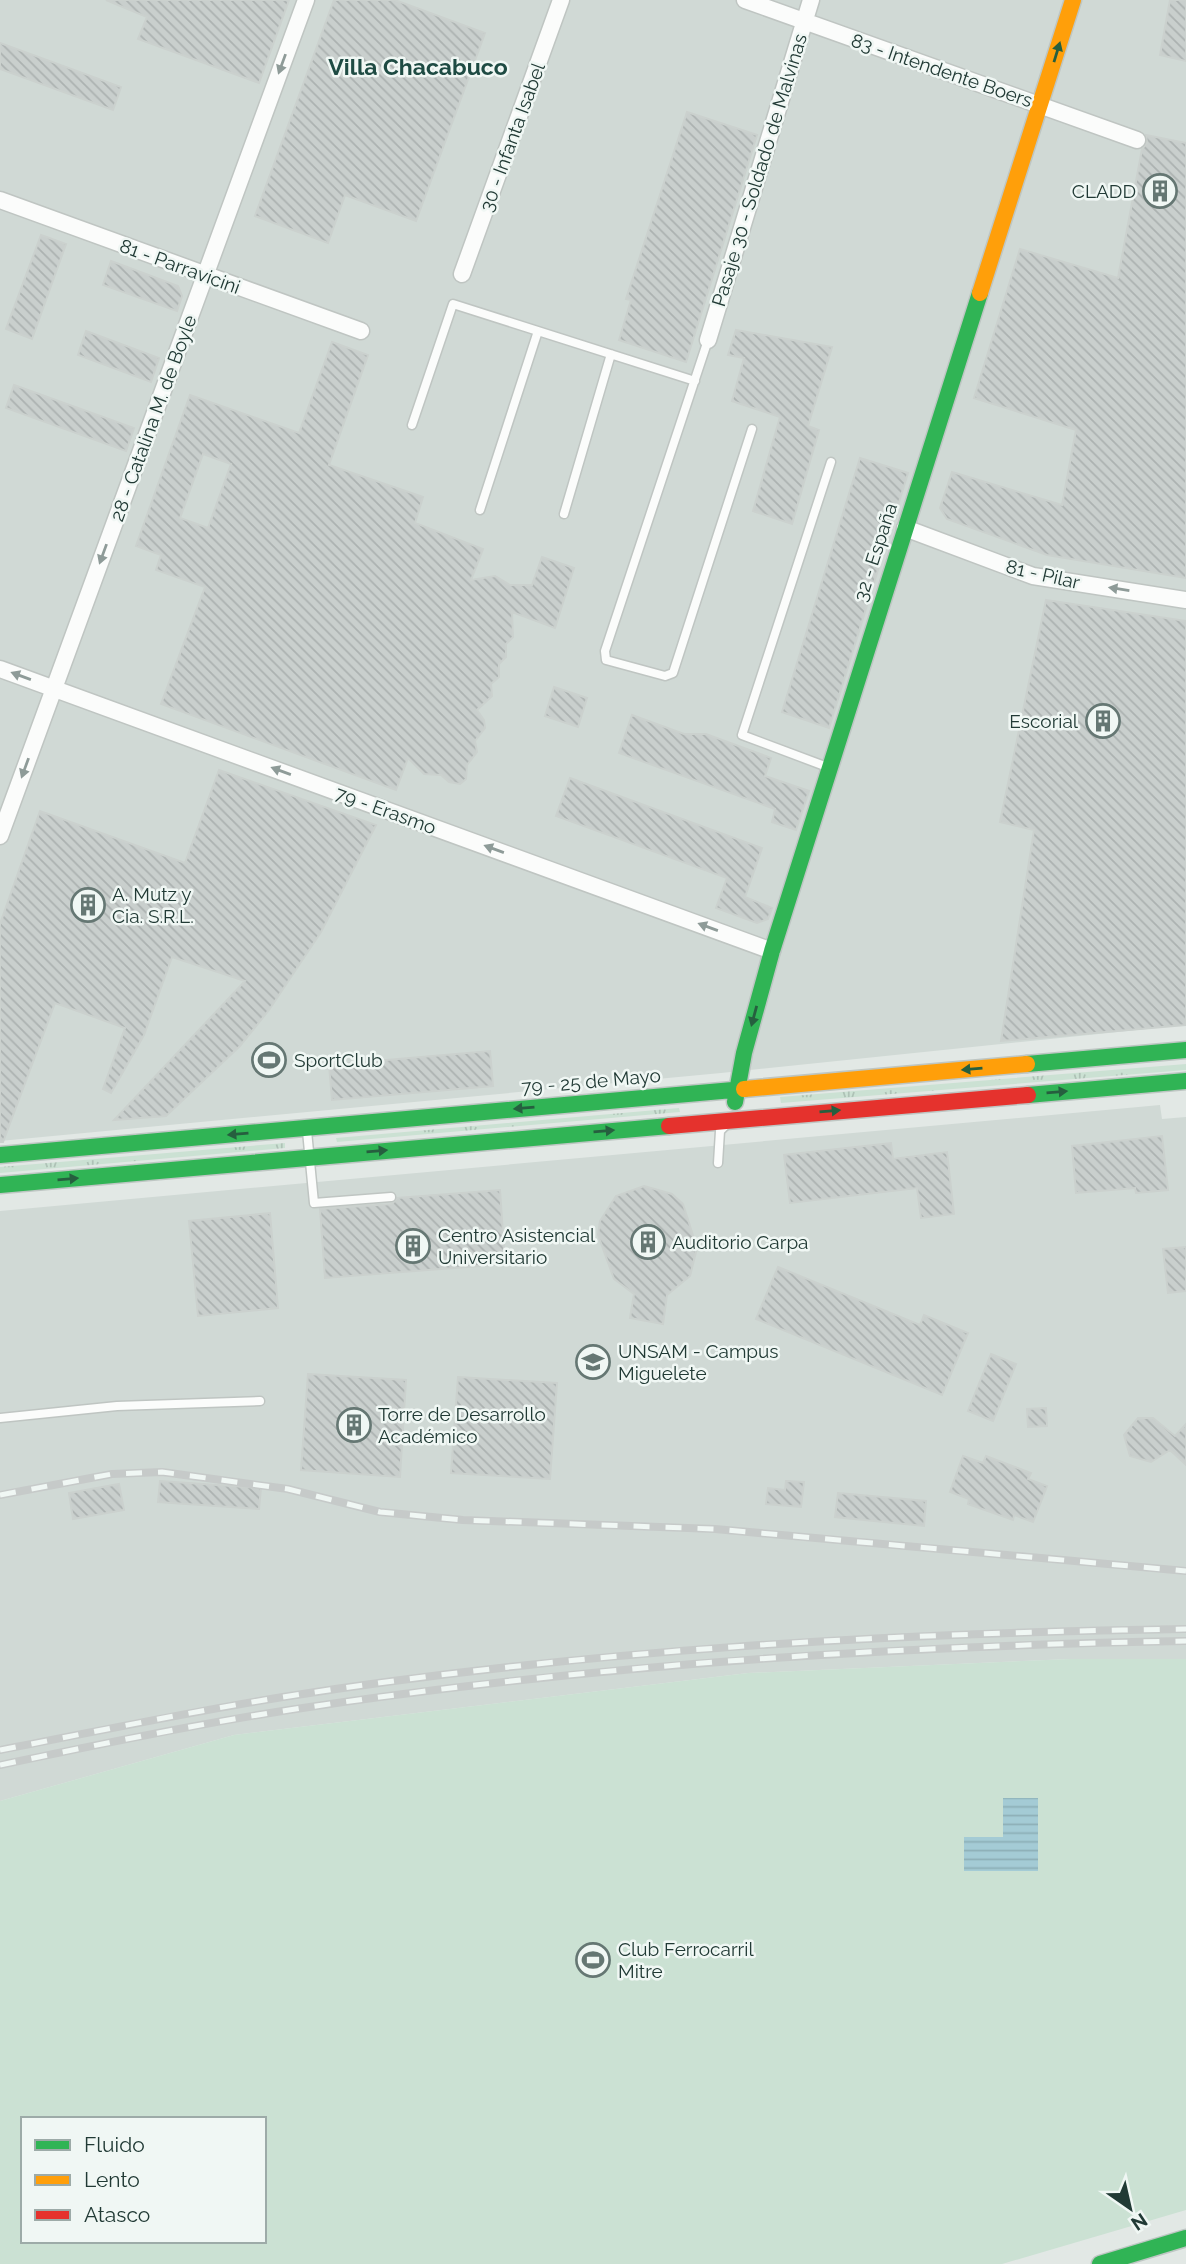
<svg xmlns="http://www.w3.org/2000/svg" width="1186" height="2264" font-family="Raleway,sans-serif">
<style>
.built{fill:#d0d9d5}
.grass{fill:url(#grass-tufts)}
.pitch{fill:#cbe1d3;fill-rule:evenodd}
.water{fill:url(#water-rules)}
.building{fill:url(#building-back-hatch);stroke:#cbd1ce;stroke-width:2;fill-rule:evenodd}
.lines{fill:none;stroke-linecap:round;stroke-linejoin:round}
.lane-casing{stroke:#bfc5c2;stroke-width:11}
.street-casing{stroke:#bfc5c2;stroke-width:19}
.fast-casing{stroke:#bec6c3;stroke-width:19}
.slow-casing{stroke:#bec6c3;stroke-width:19}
.jam-casing{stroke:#bec6c3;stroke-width:19}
.lane{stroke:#fbfcfb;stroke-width:8}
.street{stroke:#fbfcfb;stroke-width:16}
.fast{stroke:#30b455;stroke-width:16}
.slow{stroke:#ff9f0a;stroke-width:16}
.jam{stroke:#e5322d;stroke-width:16}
.rail-casing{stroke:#c6cac9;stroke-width:8}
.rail{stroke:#f0f7f4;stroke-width:5;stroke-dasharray:16;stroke-linecap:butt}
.oneway{fill:#265f3f}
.oneway2{fill:#8e9b98}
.labels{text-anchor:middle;stroke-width:5;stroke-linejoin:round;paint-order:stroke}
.street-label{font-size:19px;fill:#213a35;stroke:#f0f7f4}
.poi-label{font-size:19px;fill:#213a35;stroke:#f0f7f4;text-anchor:start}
.quarter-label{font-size:23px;font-weight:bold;fill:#1e4b43;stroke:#f0f7f4}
</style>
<defs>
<pattern id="grass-tufts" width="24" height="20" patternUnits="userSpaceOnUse" patternTransform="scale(1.75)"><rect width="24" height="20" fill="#cbe1d3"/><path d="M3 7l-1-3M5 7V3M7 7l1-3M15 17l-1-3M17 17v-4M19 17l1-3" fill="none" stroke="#aec2b6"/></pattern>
<pattern id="water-rules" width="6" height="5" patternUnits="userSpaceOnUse" patternTransform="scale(1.75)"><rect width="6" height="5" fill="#a4cbd5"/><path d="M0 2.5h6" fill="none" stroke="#8dafb7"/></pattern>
<pattern id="building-back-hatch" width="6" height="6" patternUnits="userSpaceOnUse" patternTransform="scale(1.75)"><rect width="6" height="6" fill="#c9cfcd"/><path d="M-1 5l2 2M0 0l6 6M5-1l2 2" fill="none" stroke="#acb2b1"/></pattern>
</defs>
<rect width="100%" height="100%" fill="#e2e8e5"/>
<path class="built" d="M0,0h1186v1025l-465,48 -721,68z
M1160,1105l2,14 24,-2v542h-116l-322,14 -514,62 -234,66v-590z"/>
<path class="grass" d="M1186,1064v6l-405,33 -1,-6z
M679,1108l1,4 -343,30 -1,-4z
M285,1143v5l-285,25v-6z"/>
<path class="pitch" d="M1070,1659h116v551l-184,54h-1002v-463l234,-66 514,-62zM23,2119h241v122h-241z"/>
<path class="water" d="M1003,1798h35v73h-74v-34h39z"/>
<path class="building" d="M106,0h183l-30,83 -121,-44 9,-22z
M334,0h61l90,33 -69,188 -71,-26 -17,48 -73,-27z
M1170,0h16v61l-26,-6z
M0,43l121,44 -8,23 -113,-41z
M687,112l70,23 -71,227 -67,-22 12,-40 -5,-1z
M1146,135l40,8v435l-139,-23 -100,-36 -7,-11 12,-36 110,33 14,-75 -102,-32 46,-149 98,29 24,-129 5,-6z
M41,235l25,9 -34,95 -26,-10z
M111,261l67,25 4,10 -5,15 -74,-26z
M736,330l96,17 -24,79 11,4 -27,94 -39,-13 27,-94 -48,-16 12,-43 -16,-3z
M86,331l73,27 -8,24 -73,-27z
M332,342l36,13 -39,110 94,32 -8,26 68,26 -12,31 24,-4 15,9h22l10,-28 32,11 -19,60 -43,-16 1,25 -7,7v13l-7,7v13l-8,7 1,12 -15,14 7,10 1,8 -10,13 2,11 -10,13 -1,14 -6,5 -11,-2 -8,-7 -17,-1 -16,-16 -12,32 -235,-86 44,-117 -49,-17 5,-15 -25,-9 54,-151 109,38zM203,454l28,10 -23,64 -28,-10z
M14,385l120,43 -8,23 -120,-43z
M860,458l48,15 -79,255 -47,-16z
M1046,600l140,21v404l-185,16 33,-211 -34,-8z
M554,687l33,11 -9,29 -33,-11z
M632,715l52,19h22l65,24 -6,18 44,15 -13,39 -24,-8 3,-13 -156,-56z
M219,770l157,55 -55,107 -52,78 -29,36 -74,70 -52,4 131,-139 -73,-24 -28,78 -33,58 -8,-4 22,-61 -70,-25 -52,139h-3v-218l40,-113 145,52z
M570,778l192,70 -17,49 27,11 -4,11 -11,4 -41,-15 11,-30 -171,-62z
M490,1051l3,35 -161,14 -3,-35z
M1162,1136l6,54 -32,3 -1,-5 -59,5 -4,-47z
M891,1143l2,16 54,-7 7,62 -33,4 -4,-30 -127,15 -6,-48z
M644,1186l28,8 11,10 14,44 -7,28 -23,19 -4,29 -33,-6 4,-24 -20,-15 -16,-44 2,-14 16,-25z
M500,1190l5,74 -180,14 -5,-69 72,-5 5,-6z
M270,1213l8,95 -80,8 -9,-95z
M1186,1247v44l-18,2 -5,-44z
M778,1267l142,58 4,-10 44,18 -26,62 -186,-76z
M991,1354l25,10 -23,57 -25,-10z
M308,1374l98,6 -6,97 -99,-7z
M458,1377l99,6 -7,96 -99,-6z
M1046,1408l1,18 -19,1 -1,-18z
M1138,1418h15l22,18 11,-12v41l-16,-15 -19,12 -21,-6 -6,-21z
M963,1456l20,7 3,-7 45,17 -3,6 19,7 -14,36 -19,-7 -1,5 -45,-16 1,-5 -19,-7z
M160,1481l101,7 -2,21 -101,-7z
M786,1481l18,1 -3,25 -35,-3 2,-16 17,2z
M119,1484l5,26 -51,9 -4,-26z
M838,1493l88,8 -2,25 -89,-9z"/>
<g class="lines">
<g class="lane-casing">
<path id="lane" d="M708,340l-103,311 1,9 59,16 8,-3 79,-244
M412,425l41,-121 242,77
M480,510l58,-179
M564,514l47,-160
M830,768l-88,-33 89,-273
M307,1131l7,72 77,-6
M718,1163l2,-32 6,-6
M0,1418l117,-12 143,-5"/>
</g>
<g class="street-casing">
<path id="street" d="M745,0l392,140
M0,200l361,131
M462,274l99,-274
M708,340l103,-340
M905,528l128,48 153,24
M0,669l772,282
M0,836l306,-836"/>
</g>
<g class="fast-casing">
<path id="fast" d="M1027,1064l159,-14
M1028,1095l158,-14
M735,1102l9,-49 28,-102 208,-658
M0,1155l744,-66
M0,1185l669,-59
M1100,2264l86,-26"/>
</g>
<g class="slow-casing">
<path id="slow" d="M980,293l93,-293
M744,1089l283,-25"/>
</g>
<g class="jam-casing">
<path id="jam" d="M669,1126l359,-31"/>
</g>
<use href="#lane" class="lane"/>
<use href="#street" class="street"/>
<use href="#fast" class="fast"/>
<use href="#slow" class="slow"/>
<use href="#jam" class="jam"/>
<g class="rail-casing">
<path id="rail" d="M0,1495l112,-21 50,-2 126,17 92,23 83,8 252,9 471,42
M0,1750c94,-18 188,-38 283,-53 299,-47 601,-64 903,-68
M0,1765c96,-20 192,-40 289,-55 296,-45 597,-64 897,-69"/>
</g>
<use href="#rail" class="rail"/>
</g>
<defs><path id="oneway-solid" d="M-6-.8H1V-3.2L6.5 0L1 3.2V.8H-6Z" transform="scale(1.75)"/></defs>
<g class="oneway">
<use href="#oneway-solid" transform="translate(1057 52) rotate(-73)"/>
<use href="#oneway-solid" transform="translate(754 1016) rotate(105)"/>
<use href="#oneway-solid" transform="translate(972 1069) rotate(175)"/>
<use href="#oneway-solid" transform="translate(1057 1092) rotate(-5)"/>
<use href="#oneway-solid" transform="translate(524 1108) rotate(175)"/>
<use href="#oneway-solid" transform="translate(830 1111) rotate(-5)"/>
<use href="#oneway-solid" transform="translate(604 1131) rotate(-5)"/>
<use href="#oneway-solid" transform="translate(238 1134) rotate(175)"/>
<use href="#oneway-solid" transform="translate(377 1151) rotate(-5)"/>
<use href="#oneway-solid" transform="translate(68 1179) rotate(-5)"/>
</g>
<g class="oneway2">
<use href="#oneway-solid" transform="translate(282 64) rotate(110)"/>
<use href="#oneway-solid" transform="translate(103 554) rotate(110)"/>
<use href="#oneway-solid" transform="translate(1119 589) rotate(-171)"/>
<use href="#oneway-solid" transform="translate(21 676) rotate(-160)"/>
<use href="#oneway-solid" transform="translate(25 768) rotate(110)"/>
<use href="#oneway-solid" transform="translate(281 771) rotate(-160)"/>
<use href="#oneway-solid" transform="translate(494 849) rotate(-160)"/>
<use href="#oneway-solid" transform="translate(708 927) rotate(-160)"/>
</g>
<defs>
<g id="building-ring" transform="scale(1.75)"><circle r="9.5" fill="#f0f7f4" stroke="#657773" stroke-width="1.5"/><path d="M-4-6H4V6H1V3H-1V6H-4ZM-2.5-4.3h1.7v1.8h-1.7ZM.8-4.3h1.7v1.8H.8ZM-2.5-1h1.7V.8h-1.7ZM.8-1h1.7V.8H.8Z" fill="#657773"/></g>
<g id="stadium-ring" transform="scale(1.75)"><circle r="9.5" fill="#f0f7f4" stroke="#657773" stroke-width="1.5"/><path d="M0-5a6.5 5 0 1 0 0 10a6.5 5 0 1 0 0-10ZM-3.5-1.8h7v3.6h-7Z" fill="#657773"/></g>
<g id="university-ring" transform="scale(1.75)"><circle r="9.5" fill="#f0f7f4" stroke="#657773" stroke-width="1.5"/><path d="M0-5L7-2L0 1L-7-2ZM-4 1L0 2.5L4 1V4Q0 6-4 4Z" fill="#657773"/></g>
</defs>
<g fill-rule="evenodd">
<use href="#building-ring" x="1160" y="191"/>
<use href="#building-ring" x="1103" y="721"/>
<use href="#building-ring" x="88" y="905"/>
<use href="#stadium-ring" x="269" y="1060"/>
<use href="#building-ring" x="648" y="1242"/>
<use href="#building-ring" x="413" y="1246"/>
<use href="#university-ring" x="593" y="1362"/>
<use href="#building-ring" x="354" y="1425"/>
<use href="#stadium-ring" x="593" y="1960"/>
</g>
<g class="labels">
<g class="street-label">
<text transform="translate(942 70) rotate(19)" y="7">83 - Intendente Boers</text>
<text transform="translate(512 137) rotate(-70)" y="7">30 - Infanta Isabel</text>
<text transform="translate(759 170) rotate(-73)" y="7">Pasaje 30 - Soldado de Malvinas</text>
<text transform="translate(180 266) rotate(20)" y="7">81 - Parravicini</text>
<text transform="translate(153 418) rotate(-70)" y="7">28 - Catalina M. de Boyle</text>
<text transform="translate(875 552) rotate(-72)" y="7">32 - España</text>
<text transform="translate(1043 574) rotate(13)" y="7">81 - Pilar</text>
<text transform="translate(386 810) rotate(20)" y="7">79 - Erasmo</text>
<text transform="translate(591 1081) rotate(-5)" y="7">79 - 25 de Mayo</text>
</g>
<g class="poi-label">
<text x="1136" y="198" text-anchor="end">CLADD</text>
<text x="1078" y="728" text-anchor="end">Escorial</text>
<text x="112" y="901">A. Mutz y<tspan x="112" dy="22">Cia. S.R.L.</tspan></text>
<text x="294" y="1067">SportClub</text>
<text x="438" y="1242">Centro Asistencial<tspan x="438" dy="22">Universitario</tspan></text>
<text x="672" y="1249">Auditorio Carpa</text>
<text x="618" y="1358">UNSAM - Campus<tspan x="618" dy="22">Miguelete</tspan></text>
<text x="378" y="1421">Torre de Desarrollo<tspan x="378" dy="22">Académico</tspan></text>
<text x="618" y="1956">Club Ferrocarril<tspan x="618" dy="22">Mitre</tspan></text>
</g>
<g class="quarter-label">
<text x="418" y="75">Villa Chacabuco</text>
</g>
</g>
<rect x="21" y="2117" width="245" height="126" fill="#f0f7f4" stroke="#9daba8" stroke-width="2"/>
<rect x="35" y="2140" width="35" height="10" fill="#30b455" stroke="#9daba8" stroke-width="2"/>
<text x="84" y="2152" font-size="21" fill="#213a35">Fluido</text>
<rect x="35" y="2175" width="35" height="10" fill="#ff9f0a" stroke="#9daba8" stroke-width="2"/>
<text x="84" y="2187" font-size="21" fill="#213a35">Lento</text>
<rect x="35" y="2210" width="35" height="10" fill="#e5322d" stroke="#9daba8" stroke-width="2"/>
<text x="84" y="2222" font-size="21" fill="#213a35">Atasco</text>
<g transform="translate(1130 2208) rotate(146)" stroke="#f0f7f4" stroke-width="5" paint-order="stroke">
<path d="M0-5L12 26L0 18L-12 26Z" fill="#213a35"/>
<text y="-10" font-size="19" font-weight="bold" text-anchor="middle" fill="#213a35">N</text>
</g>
</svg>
